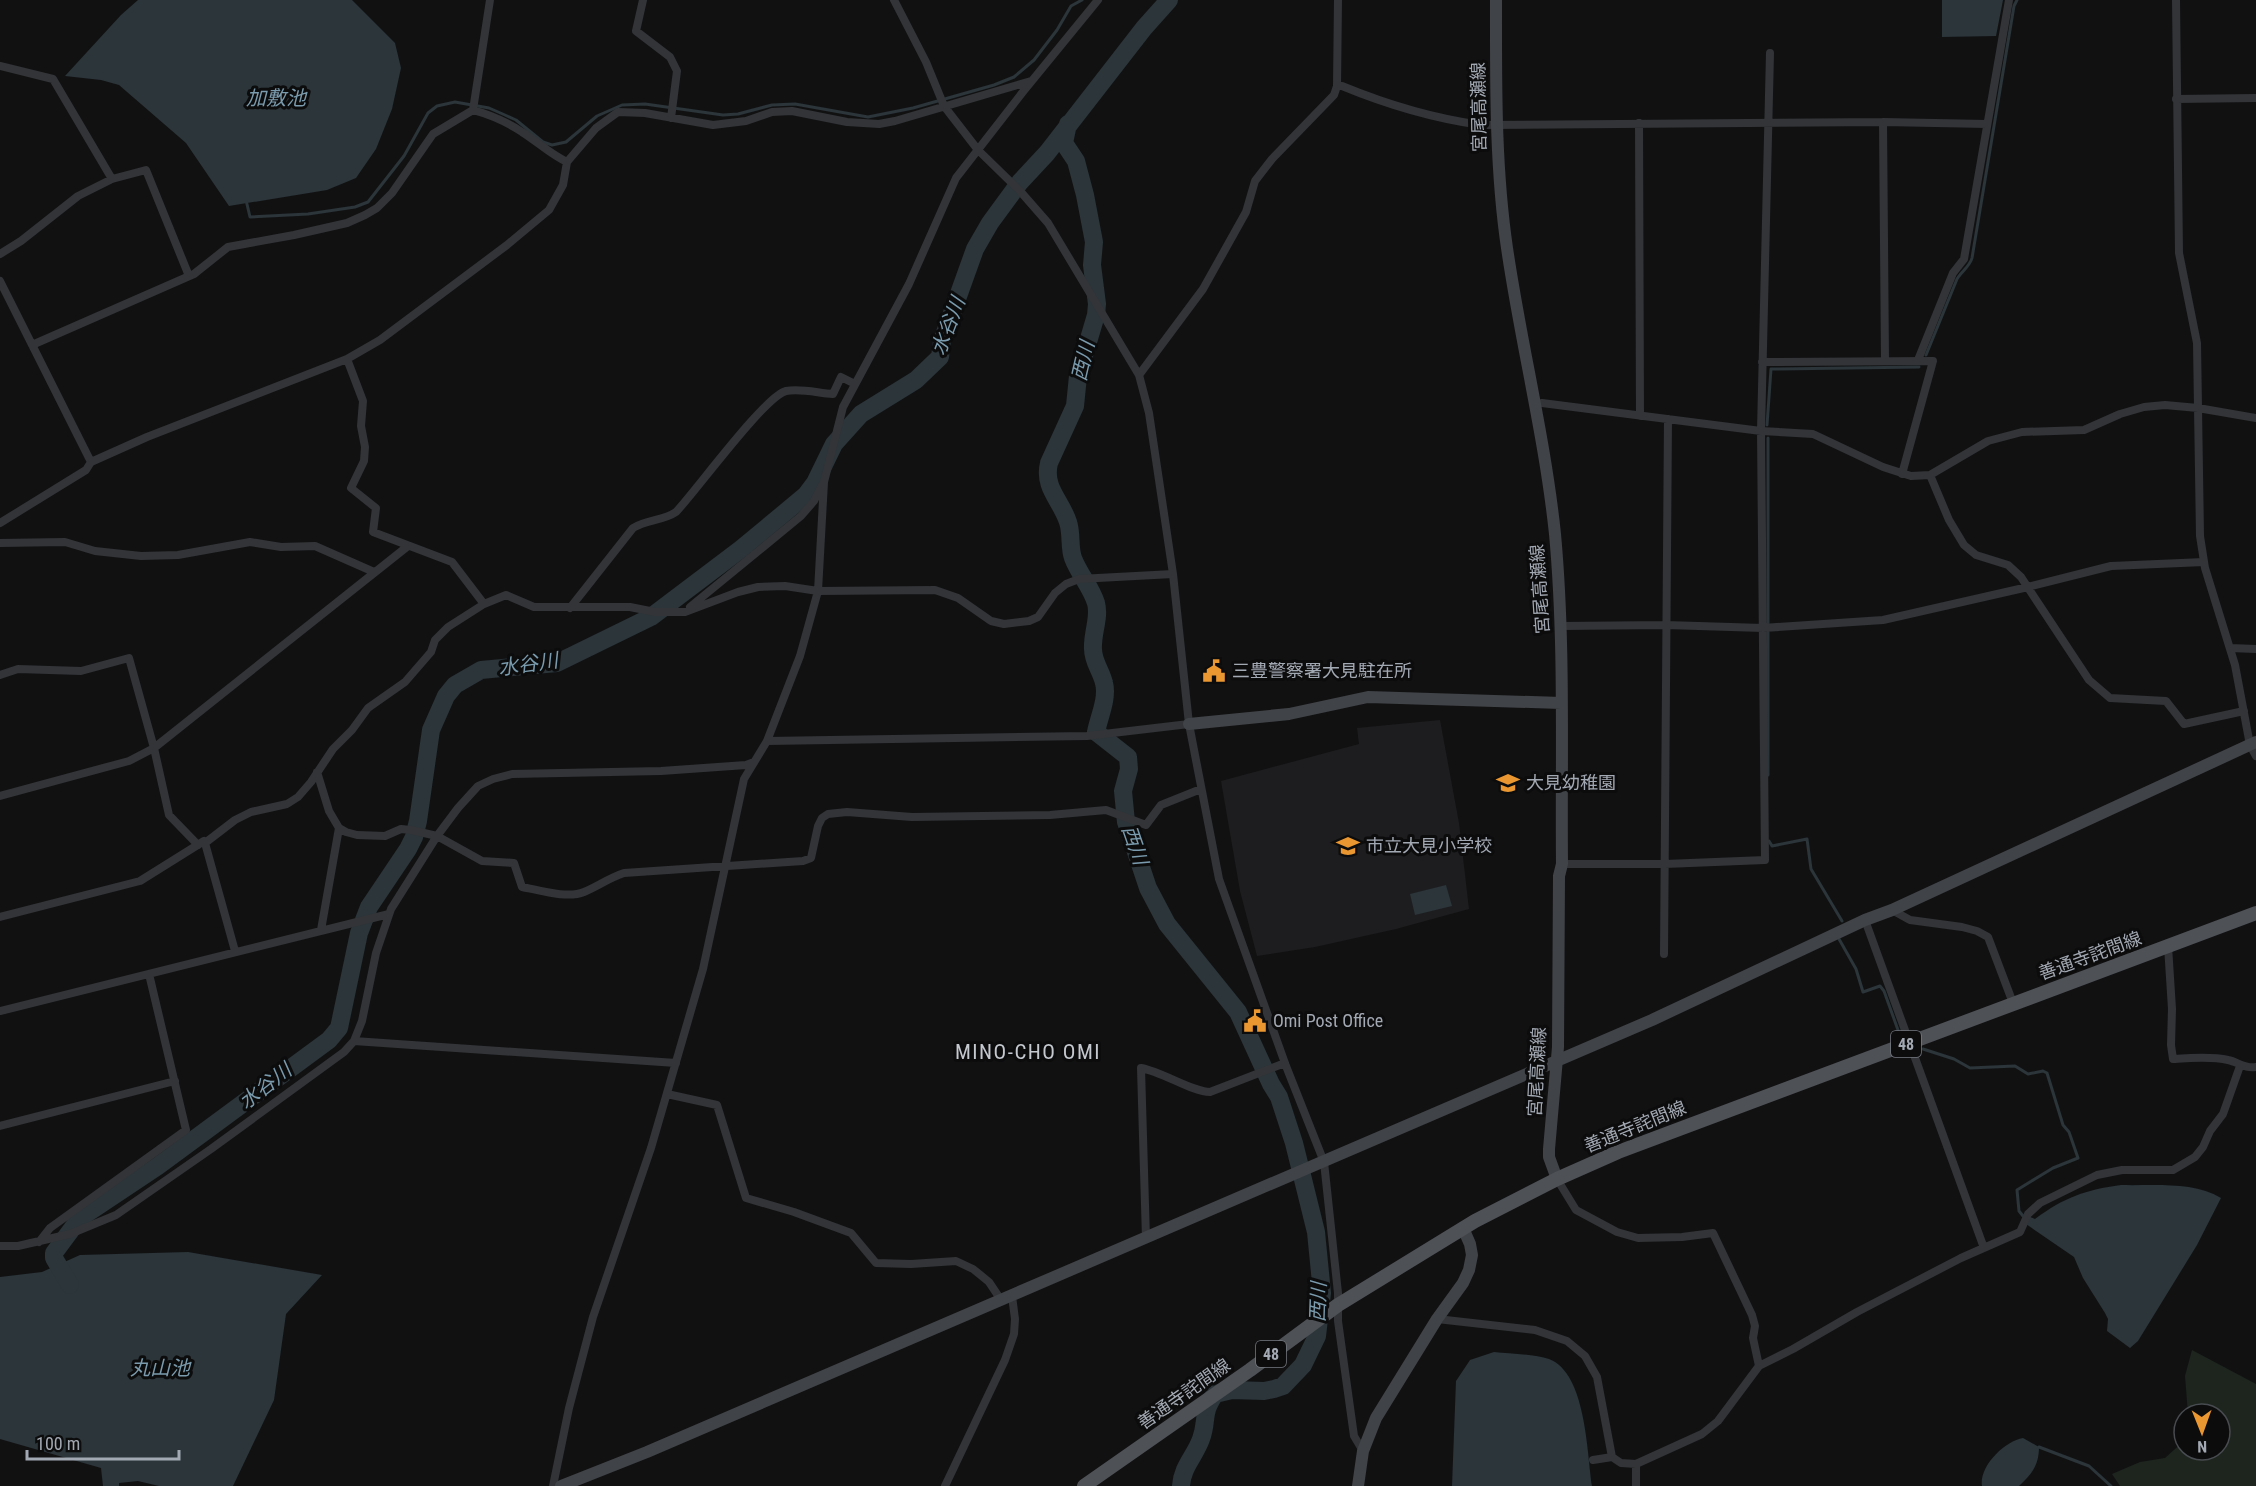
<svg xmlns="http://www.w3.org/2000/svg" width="2256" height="1486" font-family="'Roboto Condensed','Noto Sans JP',sans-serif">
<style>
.built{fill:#1d1d1f}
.green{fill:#1d251e}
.water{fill:#2b353a}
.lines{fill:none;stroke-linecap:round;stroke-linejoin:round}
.stream{stroke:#2b353a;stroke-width:3}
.river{stroke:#2b353a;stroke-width:18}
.street{stroke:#323437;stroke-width:8}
.secondary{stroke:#404347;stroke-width:12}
.primary{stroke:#4e5156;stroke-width:14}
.labels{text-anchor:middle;stroke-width:6;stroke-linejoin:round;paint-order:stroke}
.shield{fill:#0c0c0d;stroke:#767a81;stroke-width:1.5}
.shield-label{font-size:16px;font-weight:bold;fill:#a3a9b3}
.street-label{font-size:18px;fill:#a3a9b3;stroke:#0c0c0d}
.poi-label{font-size:18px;fill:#a3a9b3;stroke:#0c0c0d;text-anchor:start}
.water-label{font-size:20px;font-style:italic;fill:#7a9bad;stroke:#0c0c0d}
.quarter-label{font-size:21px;letter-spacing:1.5px;fill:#c4c8cf;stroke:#0c0c0d}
</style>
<rect width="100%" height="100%" fill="#111112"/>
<path class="built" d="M1440,720l19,103 10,86 -73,20 -81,18 -58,9 -17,-65 -19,-110 138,-37 -2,-16z"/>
<path class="green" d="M2192,1350l64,34v102h-136l-8,-12 28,-12 25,-4 19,-17v9h36v-36h-32l-3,-38z"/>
<path class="water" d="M138,0h214l43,43 6,25 -9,41 -16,40 -20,29 -29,12 -98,16 -43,-63 -67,-58 -18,-5 -36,-4 56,-61z
M1942,0h61l-7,36 -54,1z
M1446,885l6,21 -37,9 -5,-21z
M2121,1185c32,1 72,-4 100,13l-24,47 -59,96 -8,7 -23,-17 1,-12 -3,-6 -22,-35 -9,-21 -48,-33 4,-7 5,2c30,-22 50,-29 86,-34z
M188,1252l134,23 -36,39 -12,86 -41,86h-74l-21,-5 -19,2v3h-16l-2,-18 -101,-29v-162l42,-5 38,-17z
M1494,1352c16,2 41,2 55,7 37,14 38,93 43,127h-140l4,-105 14,-21z
M2023,1438l16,9c0,18 -7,27 -20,39h-37c-3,-20 23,-45 41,-48z"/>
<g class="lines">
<path class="stream" d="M246,200l4,17 58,-3 47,-7 13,-5 36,-46 24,-43 9,-7 18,-4 34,6 16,7 11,5 27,22 9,3 14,-3 31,-26 25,-11 23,-1 78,11 15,-1 34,-9 23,-1 73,13 45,-9 81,-23 20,-8 20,-17 23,-30 14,-24 11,-6
M1926,355l31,-76c5,-8 13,-13 15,-21l42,-252 3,-6
M1767,425l4,-56 148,-2
M1768,438v187
M1768,632v143
M1769,841l3,5 35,-7 4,30 31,52
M1839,939l17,30 7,23 17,-6 4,5 14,39
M1923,1049l31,10 16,9 45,-2 13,8 15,-3 4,2 16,52 6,7 9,26 -25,10 -36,22 2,21 4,5
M2039,1447l50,19 22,20"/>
<path class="river" d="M1068,124l-4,19 12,18 9,34 9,47 -2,23 5,39 -1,11 -18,61 -3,30 -26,57c-6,25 12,37 19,59 4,12 1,25 5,36 6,16 18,29 23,45 4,15 -4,30 -3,46 0,13 8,21 11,34 4,15 -5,34 -8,49l32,25 1,12 -6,22 3,31 22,66 19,36 71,88 33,72 8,13 15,46 22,89 6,61 -5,43 -14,29 -20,21 -9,3 -10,2 -32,-1 -17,4c-14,20 -7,26 -14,45 -6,17 -19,28 -20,47
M70,1285l-16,-27v-5l26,-35 78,-52 171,-126 10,-12 20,-95 10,-26 39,-58 6,-12 4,-16 13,-91 15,-34 9,-11 26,-15 76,-7 94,-46 90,-68 65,-54 9,-12 19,-39 27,-30 55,-34 24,-23 2,-16 33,-92 15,-26 30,-41 27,-29 97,-125 25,-28"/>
<path class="street" d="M643,0l-7,31 34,26 7,14 -6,47
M894,0l32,62 18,44 34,44 42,41 28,32 91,152 10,38 24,161 16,150 30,155 67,187 38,96 14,131v28l16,115 9,15
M2176,0l3,253 18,90 3,193 5,32 30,97 15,80 6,11
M0,66l53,13 59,100
M1337,86h5c46,19 89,32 139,39l402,-3 104,2
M2176,99l80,-1
M473,110c18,5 34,12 49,22 16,10 28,22 45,30
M1883,122l2,239
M1639,123l1,293
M0,254l21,-13 57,-45 34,-17 34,-9 43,106
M0,281l91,181
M32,345l162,-71 34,-27 66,-12 53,-12 18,-8 12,-7 15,-15 41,-59 40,-24 17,-110
M347,359l16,42 -2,25 4,21 -1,14 -13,27 25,20 -3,24 79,30 32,42
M1918,360l35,-87 11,-14 45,-259
M1762,362l171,-1 -31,113
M1139,375l64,-86 43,-77 9,-31 17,-22 62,-64 3,-9 1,-86
M1542,403l219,28 52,3 70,33 28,9 19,-1 58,-34 34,-9 62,-2 36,-16 24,-7 21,-2 33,3 58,10
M1930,475l19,45 15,25 12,10 32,10 13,12 68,103 21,18 56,3 18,23 60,-13
M0,523l86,-53 5,-8 56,-25 200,-78 33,-19 127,-95 42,-35 14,-25 4,-23 29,-34 22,-16 27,1 68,12 33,-4 26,-9 20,-1 55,11 32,2 16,-3 136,-40
M0,543l65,-1 30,9 46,5 37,-1 72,-13 31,5 34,-1 59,26
M690,607l111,-91 13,-15 8,-16
M570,608l63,-80c14,-9 30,-7 43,-16 20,-21 89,-116 110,-121 14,-3 32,2 47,3l8,-17 14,7
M1561,626l105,-1 97,3 120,-8 145,-33 83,-21 93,-4
M2230,648l26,1
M0,675l18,-6 63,2 48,-13 25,90 15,67 29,30
M767,741l320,-5 102,-12
M317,772l12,39 10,17 7,4 11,3 28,1 16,-7 10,1 26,6 45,25 32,2 8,24c17,3 45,12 62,5 14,-6 25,-14 40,-19l179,-12 8,-3 7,-32 4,-8 6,-4 19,-2 65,5 138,-2 56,-5 40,15 15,-20 40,-16
M0,796l129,-35 25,-13 254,-202
M205,843l30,108
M1562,864h103l100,-4 -4,-429 9,-378
M1892,910l18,10 52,7 15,4 11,6 25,66
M0,917l140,-36 64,-40 1,2 30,-23 16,-8 36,-8 11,-7 13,-15 22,-33 19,-19 16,-22 37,-26 26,-30 4,-12 13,-13 36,-23 22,-9 28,12h96l25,5h30l53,-20 20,-5 27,-1 33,5 117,-1 23,8 33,23 13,3 25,-3 9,-4 17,-24 11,-9 13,-5 94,-5
M1865,920l119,328
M321,930l18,-102
M2168,946l4,63 -1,36 2,14c16,-1 38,-3 55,1 10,2 17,9 28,7
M1664,954l4,-535
M0,1011l389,-97
M354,1041l322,22
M667,1094l50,11 29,93 48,14 57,21 25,30 35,1 45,-3 17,8 16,13 12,18
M0,1126l175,-45
M1557,1179l19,31 41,22 21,6 44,-1 31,-4 39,82 3,11 -2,12 6,28
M1146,1239l-5,-171c22,4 51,24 69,24l75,-29
M39,1242l11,-14 136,-98 -37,-156
M0,1246h18l52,-12 46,-19 95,-66 133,-97 10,-11 8,-20 14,-68 15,-44 46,-73 21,-28 20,-22 15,-7 19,-5 149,-3 85,-6 8,-3
M1437,1319l98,11 32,11 18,15 12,21 15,80 9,6 15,1 66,-30 16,-13 41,-55 34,-17 64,-37 104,-54 59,-26 8,-18 12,-11 57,-28 25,-5h51l22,-13 8,-10 7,-16 13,-17 17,-48
M1593,1460l19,-3
M1636,1464v22
M553,1486l16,-78 24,-91 58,-169 52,-179 41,-190 23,-38 33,-85 18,-65 6,-109 19,-75 66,-123 47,-106 66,-85 76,-93
M945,1486l60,-126 9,-26 1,-15 -3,-23"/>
<path class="secondary" d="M1496,0c0,83 -1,166 11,248 14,96 38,190 48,286 10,109 6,220 7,330l-3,12 -1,171 -9,102v8l8,22
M1189,724l100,-10 79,-17 193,6
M561,1486l86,-34 1005,-432 213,-100 27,-10 364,-168
M1358,1486l5,-35 13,-33 61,-99 26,-36 6,-13 3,-15 -2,-11 -7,-16"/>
<path class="primary" d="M1084,1486l166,-116 88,-65 137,-84 82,-42 61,-27 638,-239"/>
</g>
<defs>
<g id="civic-bare" transform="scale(1.8)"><path d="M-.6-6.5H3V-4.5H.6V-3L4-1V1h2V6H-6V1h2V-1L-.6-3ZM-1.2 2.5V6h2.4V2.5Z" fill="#ea9732" stroke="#0c0c0d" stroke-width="2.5" paint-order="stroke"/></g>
<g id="school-bare" transform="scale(1.8)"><path d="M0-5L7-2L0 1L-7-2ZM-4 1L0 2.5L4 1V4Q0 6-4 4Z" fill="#ea9732" stroke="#0c0c0d" stroke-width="2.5" paint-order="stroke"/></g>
</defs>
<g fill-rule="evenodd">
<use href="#civic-bare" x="1214" y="671"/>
<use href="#school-bare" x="1508" y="783"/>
<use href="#school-bare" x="1348" y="846"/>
<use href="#civic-bare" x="1255" y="1021"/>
</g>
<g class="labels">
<g class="shield">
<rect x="1891" y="1031" width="30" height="26" rx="4.5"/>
<rect x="1256" y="1341" width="30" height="26" rx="4.5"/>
</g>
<g class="shield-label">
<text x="1906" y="1050">48</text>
<text x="1271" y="1360">48</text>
</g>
<g class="street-label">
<text transform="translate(1479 107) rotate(-91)" y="6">宮尾高瀬線</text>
<text transform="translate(1540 589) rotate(-94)" y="6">宮尾高瀬線</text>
<text transform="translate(2090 956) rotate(-20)" y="6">善通寺詫間線</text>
<text transform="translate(1537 1072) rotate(-87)" y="6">宮尾高瀬線</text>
<text transform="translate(1635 1127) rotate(-22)" y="6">善通寺詫間線</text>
<text transform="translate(1184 1394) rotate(-35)" y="6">善通寺詫間線</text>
</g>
<g class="poi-label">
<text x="1232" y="677">三豊警察署大見駐在所</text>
<text x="1526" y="789">大見幼稚園</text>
<text x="1366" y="852">市立大見小学校</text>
<text x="1273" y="1027">Omi Post Office</text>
</g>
<g class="water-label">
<text x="276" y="105">加敷池</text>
<text transform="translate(948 326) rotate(-69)" y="7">水谷川</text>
<text transform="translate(1083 361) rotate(-77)" y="7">西川</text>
<text transform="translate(528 664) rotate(-8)" y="7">水谷川</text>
<text transform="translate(1135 845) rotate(71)" y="7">西川</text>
<text transform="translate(265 1086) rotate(-38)" y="7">水谷川</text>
<text transform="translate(1318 1302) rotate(-88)" y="7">西川</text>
<text x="160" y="1375">丸山池</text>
</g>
<g class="quarter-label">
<text x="1028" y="1059">MINO-CHO OMI</text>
</g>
</g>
<g transform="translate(2202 1432) rotate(179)"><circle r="28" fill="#0c0c0d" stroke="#484b4f" stroke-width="1.5"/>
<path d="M0-4.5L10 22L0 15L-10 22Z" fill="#ea9732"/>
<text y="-9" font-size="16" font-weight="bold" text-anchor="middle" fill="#a3a9b3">N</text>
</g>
<path d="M27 1450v9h152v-9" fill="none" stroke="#a3a9b3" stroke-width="3"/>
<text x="36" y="1450" font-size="18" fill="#a3a9b3" stroke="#0c0c0d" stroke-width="4.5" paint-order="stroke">100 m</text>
</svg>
